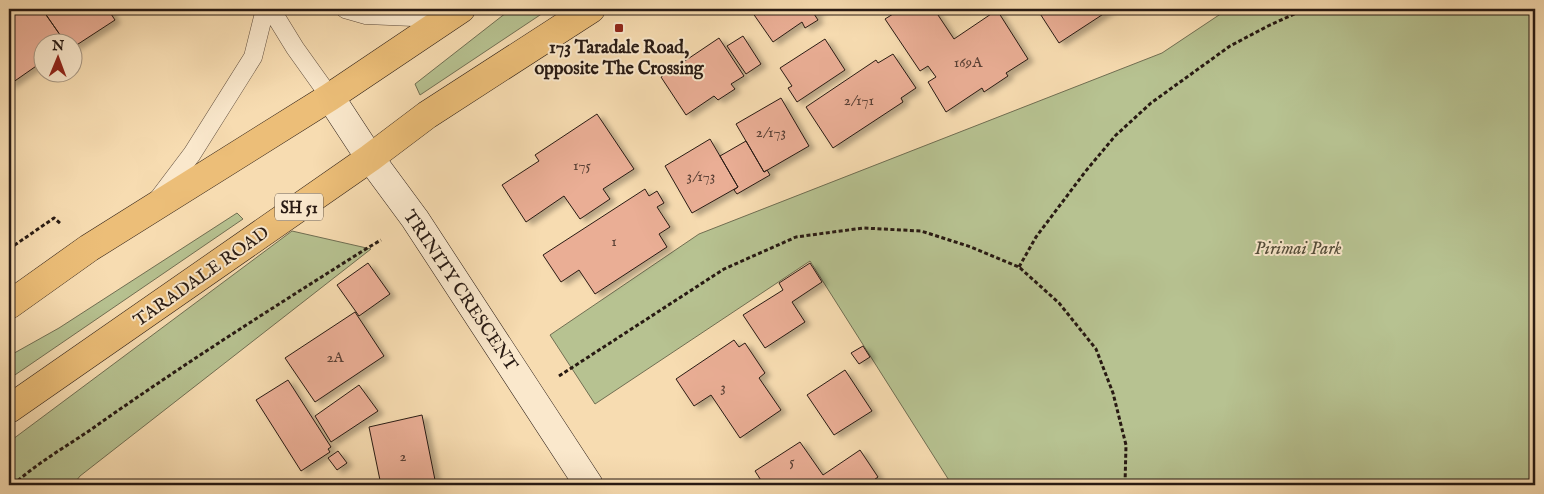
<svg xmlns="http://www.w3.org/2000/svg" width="1544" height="494" font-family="'IM FELL English',serif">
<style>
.green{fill:#b7c291;stroke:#706e52}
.building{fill:#eaae95;stroke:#281a13;filter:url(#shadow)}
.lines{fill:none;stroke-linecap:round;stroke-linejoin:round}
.lane-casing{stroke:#5c4a3a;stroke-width:19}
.secondary-casing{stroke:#281a13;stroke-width:29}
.highway-casing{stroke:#281a13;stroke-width:29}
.path{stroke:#281a13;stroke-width:3;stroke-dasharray:4 2.5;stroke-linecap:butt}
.lane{stroke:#fae8cc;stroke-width:18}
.secondary{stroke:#fae8cc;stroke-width:28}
.highway{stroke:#ecbe78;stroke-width:28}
.poi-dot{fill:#8f2418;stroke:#fae8cc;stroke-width:2}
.labels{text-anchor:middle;stroke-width:4;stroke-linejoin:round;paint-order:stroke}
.number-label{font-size:15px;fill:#583f34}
.shield{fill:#fae8cc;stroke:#67584a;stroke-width:1}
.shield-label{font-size:16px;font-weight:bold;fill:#281a13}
.poi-label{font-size:18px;font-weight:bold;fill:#281a13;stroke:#fae8cc}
.park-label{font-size:18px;font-style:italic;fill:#534c39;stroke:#fae8cc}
.street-label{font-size:18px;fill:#281a13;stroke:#fae8cc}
</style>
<defs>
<filter id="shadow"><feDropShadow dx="5.5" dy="3" stdDeviation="2.5" flood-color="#0004"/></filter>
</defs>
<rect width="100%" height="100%" fill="#f7dcb1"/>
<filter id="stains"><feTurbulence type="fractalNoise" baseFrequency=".004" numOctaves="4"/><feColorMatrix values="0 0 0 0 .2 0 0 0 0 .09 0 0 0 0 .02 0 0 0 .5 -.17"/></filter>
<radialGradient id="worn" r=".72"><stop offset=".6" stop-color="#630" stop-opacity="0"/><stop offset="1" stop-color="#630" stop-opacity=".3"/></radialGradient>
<path class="green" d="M511,9h38l-129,86 -5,-11z
M1228,9h307v476h-583l-142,-224 -215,143 -45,-69 149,-101 463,-181z
M237,213l6,6 -234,160v-23l50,-28z
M292,231l79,18 -291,227 -7,9h-64v-43z"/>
<path class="building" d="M9,9h33l23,33h-23v20l-33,23z
M42,9h70l-1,5 4,6 -43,28v-6h-7z
M750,9h73l-9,5 4,6 -13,8 -3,-6 -29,20z
M901,9h33l20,30 43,-29 31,49 -22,14 2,3 -24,16 -2,-4 -36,24 -18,-30 8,-5 -8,-11 -8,5 -35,-52z
M1037,9h74l-52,34z
M743,36l18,28 -15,10 -19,-28z
M719,38l25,38 -13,8 4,5 -17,11 -4,-4 -28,19 -25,-38z
M825,39l20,31 -48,32 -9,-14 4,-2 -12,-18z
M893,54l23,34 -15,10 2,4 -70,46 -27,-41 70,-47 2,3z
M781,98l28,48 -45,26 -28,-48z
M597,114l37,55 -31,20 7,10 -30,20 -16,-23 -38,26 -24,-37 37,-24 -4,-6z
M710,139l28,48 -46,26 -27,-47z
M746,141l18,31 3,-2 3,5 -33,19 -3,-4 4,-3 -18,-31z
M645,189l4,7 8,-5 7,12 -7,4 13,20 -11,7 8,13 -72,47 -16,-24 -18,12 -18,-27z
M368,263l22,31 -31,22 -22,-31z
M810,263l12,19 -30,20 13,20 -40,26 -22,-33 40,-25 -4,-7z
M355,312l29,44 -69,46 -30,-44z
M734,340l5,7 6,-4 20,30 -6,5 22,32 -41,28 -29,-43 -17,11 -18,-27z
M863,346l7,11 -11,7 -8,-11z
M845,370l27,41 -38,24 -27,-40z
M288,380l43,67 -3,2 2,3 -29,19 -45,-71z
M359,385l19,26 -47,31 -16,-26z
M422,415l14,70h-55l-12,-58z
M800,442l23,33 37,-25 18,27 -11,8h-103l-9,-14z
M338,451l9,12 -10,7 -9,-12z
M322,480l5,5h-11z"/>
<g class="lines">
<g class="lane-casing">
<path id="lane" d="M271,9l24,39 35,49
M345,9l21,6 47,2 36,-1
M158,199l34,-45 61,-97 12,-48"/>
</g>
<g class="secondary-casing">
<path id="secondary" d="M330,97l40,61 45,61 174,266"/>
</g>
<g class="highway-casing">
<path id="highway" d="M9,305l80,-57 241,-151 131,-88
M9,409l361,-251 57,-43 164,-106"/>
</g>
<path class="path" d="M9,249l45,-31 7,6
M1019,267l17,-30 49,-65 30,-36 36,-33 79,-57 38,-20 37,-17
M559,376l165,-107 72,-32 67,-9 58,3 50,16 48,20 40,36 37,46 17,44 13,52 -1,40
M13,485c25,-23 56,-40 83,-59 89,-63 181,-121 273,-179l12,-7"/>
<use href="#lane" class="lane"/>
<use href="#secondary" class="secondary"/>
<use href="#highway" class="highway"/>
</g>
<rect class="poi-dot" x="614" y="23" width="10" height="10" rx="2.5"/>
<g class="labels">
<g class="number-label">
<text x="968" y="67">169A</text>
<text x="859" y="105">2/171</text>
<text x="771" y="137">2/173</text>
<text x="582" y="170">175</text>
<text x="701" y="181">3/173</text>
<text x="614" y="246">1</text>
<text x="335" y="362">2A</text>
<text x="723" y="392">3</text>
<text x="403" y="461">2</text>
<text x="792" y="466">5</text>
</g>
<rect class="shield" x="275" y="193.5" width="48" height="27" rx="4"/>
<g class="shield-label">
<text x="299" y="213">SH 51</text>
</g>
<g class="poi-label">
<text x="619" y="53">173 Taradale Road,<tspan x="619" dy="21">opposite The Crossing</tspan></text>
</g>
<g class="park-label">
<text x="1298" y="254">Pirimai Park</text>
</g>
<g class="street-label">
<text transform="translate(201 276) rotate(-35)" y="6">TARADALE ROAD</text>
<text transform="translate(461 290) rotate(56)" y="6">TRINITY CRESCENT</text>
</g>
</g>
<rect width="1544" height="494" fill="none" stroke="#f7dcb1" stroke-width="30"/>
<rect x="10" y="10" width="1524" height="474" fill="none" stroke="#281a13" stroke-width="2.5"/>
<rect x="15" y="15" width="1514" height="464" fill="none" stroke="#281a13"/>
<g transform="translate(58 58) rotate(1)"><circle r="24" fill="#fae8cc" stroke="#a69682"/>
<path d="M0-4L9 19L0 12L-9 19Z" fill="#8f2418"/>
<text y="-8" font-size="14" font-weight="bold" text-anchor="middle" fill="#281a13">N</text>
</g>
<rect width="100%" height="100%" filter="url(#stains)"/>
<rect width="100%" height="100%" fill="url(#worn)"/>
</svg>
